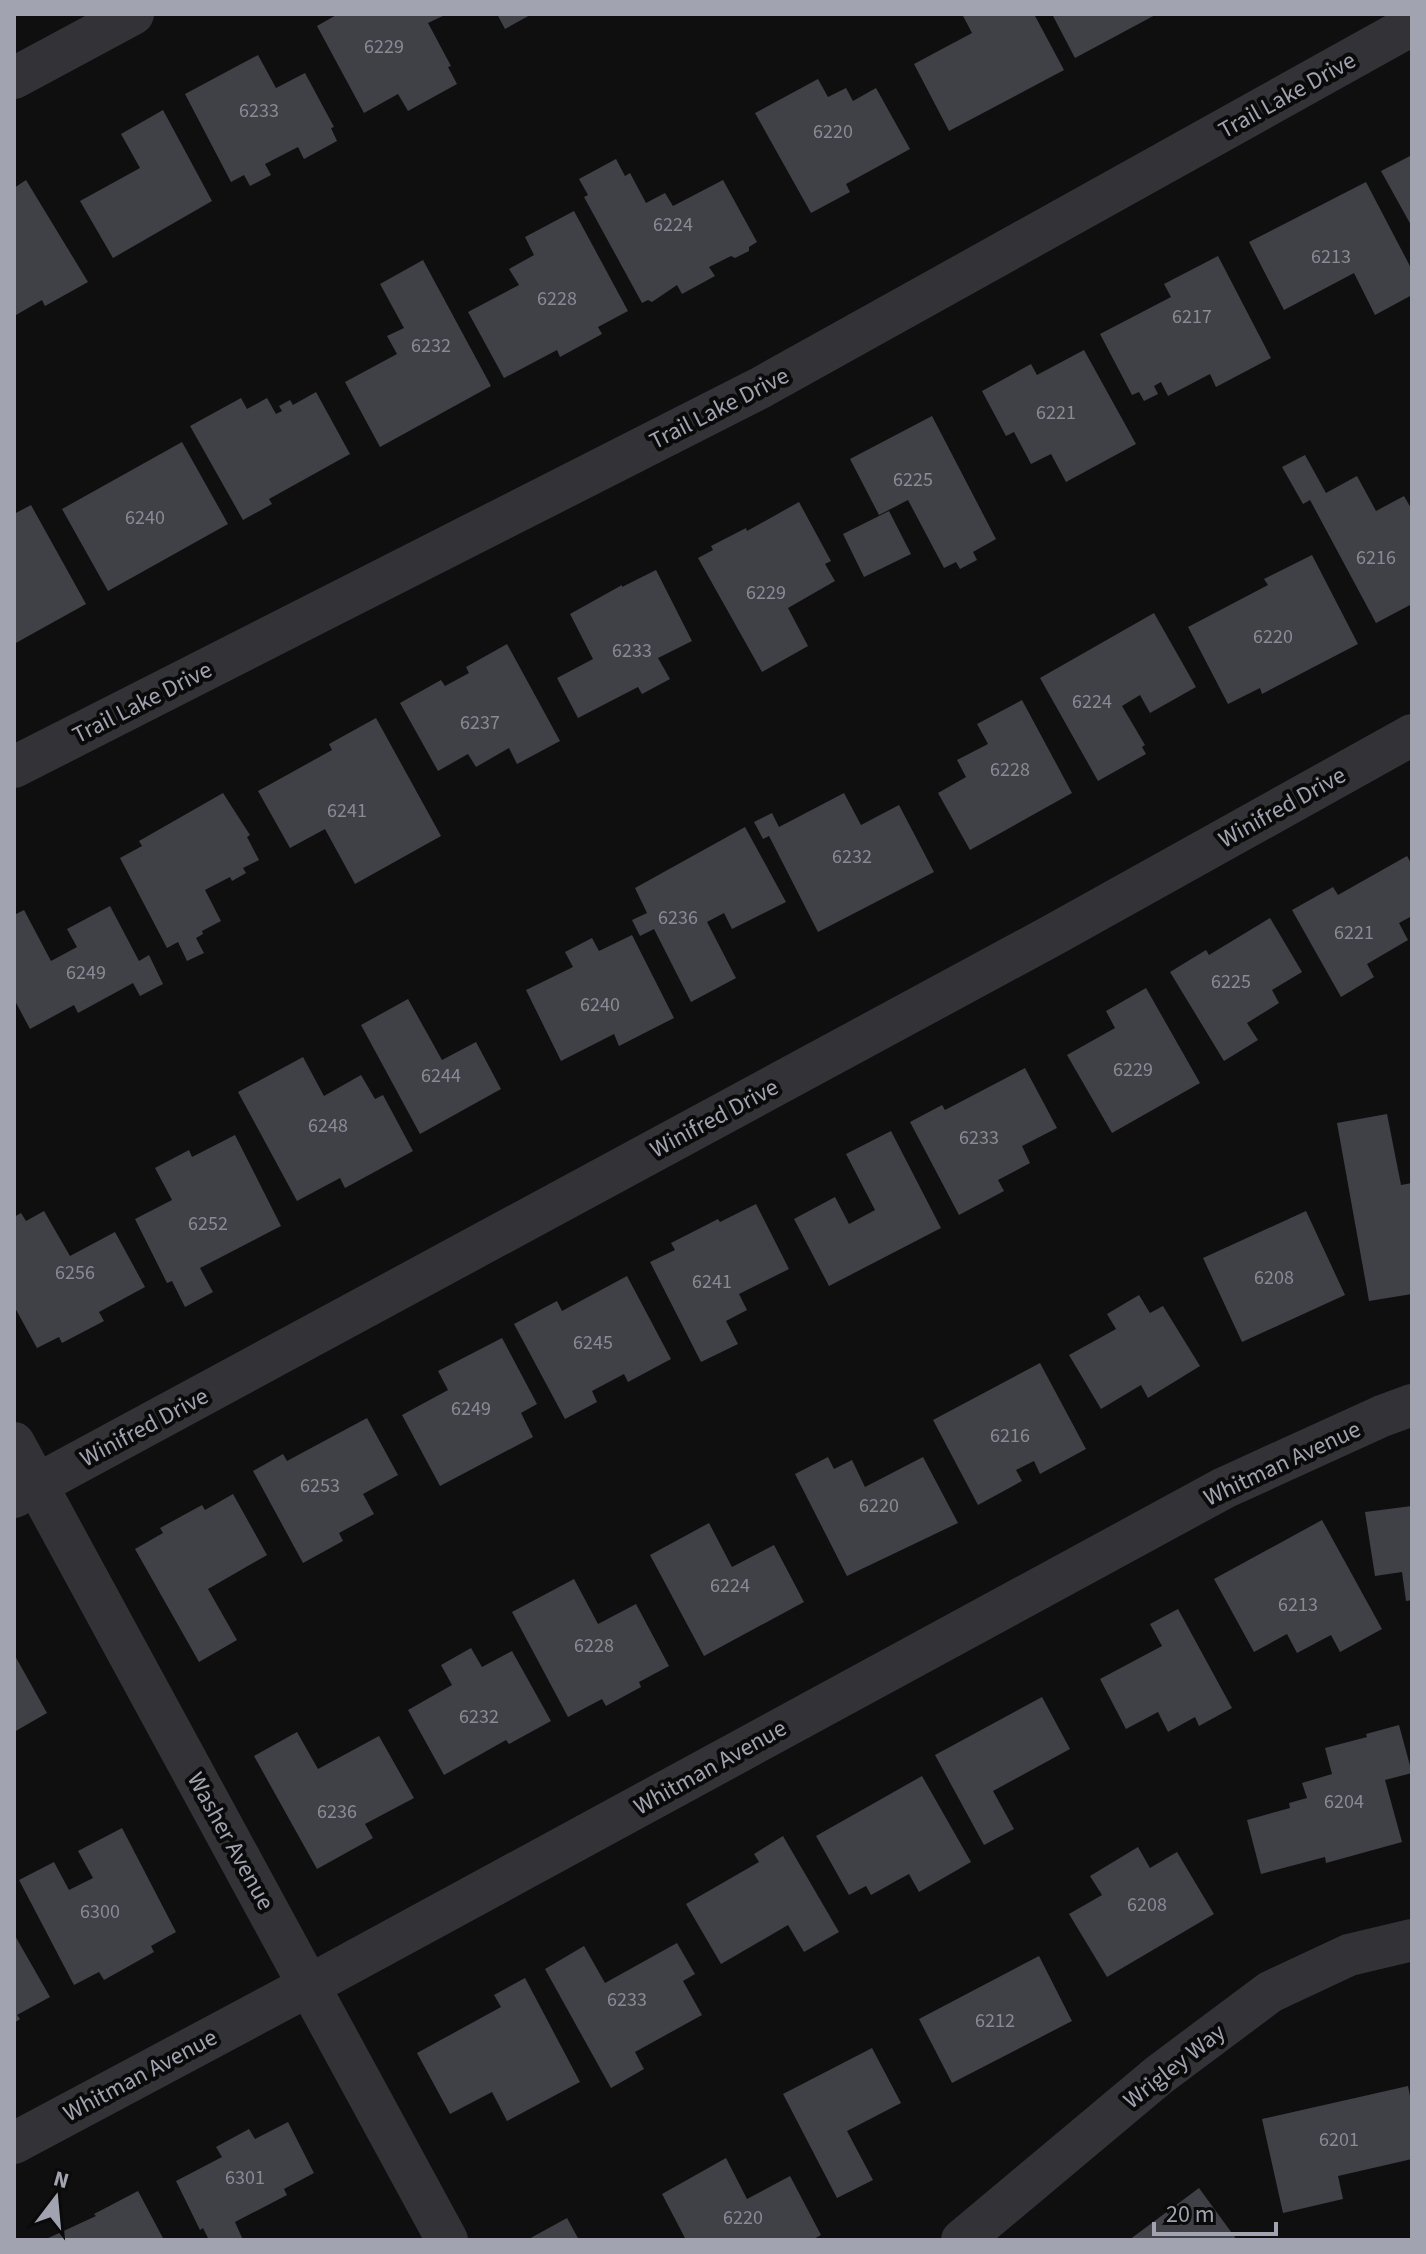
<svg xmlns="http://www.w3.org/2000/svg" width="1426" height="2254" font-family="'Source Sans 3',sans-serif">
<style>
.building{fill:#404146}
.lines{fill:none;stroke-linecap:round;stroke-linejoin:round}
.minor{stroke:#333237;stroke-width:42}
.labels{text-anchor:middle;stroke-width:8;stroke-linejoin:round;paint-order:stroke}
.number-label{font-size:20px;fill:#898a96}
.street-label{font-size:24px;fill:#a1a3b0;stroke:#0a0a0b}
</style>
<rect width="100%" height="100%" fill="#0f0f10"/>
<path class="building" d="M338,14h109l-19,9 23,43 -3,1 9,17 -49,27 -10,-17 -34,19 -47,-87z
M497,14h35l-27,15z
M962,14h72l30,56 -115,61 -35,-67 58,-31z
M1052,14h105l-82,44z
M258,55l18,33 29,-15 29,54 -3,1 6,13 -33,18 -6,-12 -33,17 6,11 -21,11 -6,-11 -13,7 -46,-88z
M818,79l10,18 18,-9 7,13 23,-13 34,61 -64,35 4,8 -39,21 -56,-100z
M163,110l49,91 -99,57 -33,-57 60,-33 -19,-34z
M1412,155v72l-31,-56z
M616,159l9,17 5,-3 16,30 19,-10 8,13 50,-26 34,62 -8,5v4l-14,7 -4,-2 -22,11 6,9 -33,18 -5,-9 -25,17 -4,-2 -6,3 -58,-106 4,-2 -9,-16z
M26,180l62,102 -43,24 -3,-6 -26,15 -2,-127z
M1366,182l46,88v25l-37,20 -21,-42 -70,37 -35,-68z
M574,211l54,100 -30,16 4,7 -42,23 -3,-7 -53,28 -36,-66 51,-27 -10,-16 25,-14 -9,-18z
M1218,256l53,102 -55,29 -6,-13 -42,22 -7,-14 -7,4 4,8 -14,7 -5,-9 -7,3 -32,-61 71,-37 -7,-13z
M423,260l68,126 -111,61 -35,-65 52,-28 -10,-18 17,-8 -24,-44z
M1084,350l52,94 -70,38 -15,-28 -20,10 -17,-32 -8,4 -24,-45 49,-27 6,11z
M316,392l34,62 -81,45 3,5 -29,16 -53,-94 51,-28 6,11 20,-11 9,16 6,-3 -3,-5 11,-6 3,5z
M932,416l64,123 -23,13 4,8 -17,9 -4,-7 -12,6 -36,-68 -29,15 -29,-56z
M182,442l46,82 -120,67 -46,-82z
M1305,455l21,38 31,-17 19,35 28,-15 8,14v94l-36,19 -66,-123 -7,4 -21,-37z
M799,502l32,59 -6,3 10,17 -47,27 20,38 -46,26 -64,-114 15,-8 -2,-4 35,-18 1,3z
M31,505l55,99 -72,40v-130z
M889,511l22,43 -47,23 -21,-43z
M1312,555l46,89 -96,50 -2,-6 -32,16 -40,-77 80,-42 -4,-6z
M656,570l36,71 -34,17 12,21 -28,15 -4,-7 -60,31 -21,-40 36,-19 -23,-45 52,-29v2z
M1154,613l42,74 -46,26 -10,-18 -18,11 23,39 -3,2 4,7 -48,27 -58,-103z
M507,644l53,97 -43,23 -8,-16 -33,19 -8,-13 -30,17 -38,-68 41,-23 4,6 24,-13 -3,-6z
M1022,700l50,93 -102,57 -32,-57 28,-16 -9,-17 31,-16 -11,-20z
M376,718l65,118 -86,48 -30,-55 -35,19 -32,-57 74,-41 -3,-6z
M223,793l27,42 -3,2 12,23 -16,8 3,5 -14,8 -2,-4 -25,13 16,31 -19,10 1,3 -7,4 8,15 -17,8 -9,-19 -11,6 -47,-90 22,-12 -3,-5z
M844,793l17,32 38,-20 35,67 -116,60 -49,-96 -6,3 -9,-17 18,-9 7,14z
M745,827l41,75 -54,27 -8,-16 -17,9 29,56 -45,24 -37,-73 -14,7 -8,-16 15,-7 -12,-25z
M1407,856l5,9v51l-13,7 9,17 -41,24 7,13 -33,20 -49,-87 41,-23 5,8z
M110,906l29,55 10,-6 14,29 -23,12 -7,-13 -55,30 -4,-8 -44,24 -16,-30v-84l10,-5 27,51 26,-14 -10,-18z
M1270,918l32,54 -30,18 7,13 -32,20 11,17 -34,21 -54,-89 36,-22 3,5z
M632,935l42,83 -55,28 -5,-12 -53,27 -35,-71 47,-23 -8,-15 27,-14 7,13z
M1146,988l54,95 -88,50 -45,-78 48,-27 -9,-17z
M408,999l34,61 34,-18 25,47 -81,45 -59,-109z
M303,1057l21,39 37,-21 14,24 8,-4 30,56 -68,37 -5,-10 -43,23 -59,-109z
M1025,1068l32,60 -35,18 8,17 -32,17 6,11 -45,24 -49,-93 32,-17 3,5z
M1387,1114l14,71 11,-2v111l-43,7 -32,-178z
M891,1131l50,97 -112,58 -35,-67 41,-22 14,27 26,-14 -29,-56z
M235,1135l46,91 -81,42 13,24 -28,15 -13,-26 -5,2 -32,-64 37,-19 -17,-32 34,-18 3,7z
M756,1204l33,65 -50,25 8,16 -21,11 12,23 -37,18 -51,-100 25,-12 -4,-7 47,-24 2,3z
M44,1211l26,45 45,-24 30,55 -46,25 5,9 -42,22 -3,-6 -22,11 -23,-42v-89l7,-4 5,8z
M1306,1211l39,84 -103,47 -39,-84z
M627,1276l44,83 -43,23 -4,-8 -32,17 5,11 -32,17 -51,-95 43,-23 5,10z
M1139,1295l11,18 13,-7 37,60 -52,32 -7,-13 -40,24 -32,-54 47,-26 -9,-15z
M502,1338l35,66 -16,9 12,24 -93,49 -38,-71 46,-25 -10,-19z
M1040,1363l46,86 -46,25 -6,-13 -18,9 6,11 -44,24 -45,-85z
M367,1418l31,57 -35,19 11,20 -35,19 4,8 -40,22 -50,-92 30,-17 4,7z
M828,1457l6,12 18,-9 13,27 58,-30 35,66 -111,53 -52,-102z
M233,1494l34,61 -59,34 29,51 -38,22 -64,-113 28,-16 -3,-5 42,-23 3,5z
M1412,1506v94l-6,1 -4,-29 -27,4 -10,-64z
M1322,1520l60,109 -42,23 -9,-17 -34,18 -10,-19 -33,18 -40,-73z
M709,1523l23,44 42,-22 30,57 -100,54 -54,-101z
M574,1579l24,45 38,-20 33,62 -30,16 2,5 -35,19 -4,-7 -34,18 -56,-105z
M1178,1609l54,99 -33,18 -4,-9 -27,15 -10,-20 -32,17 -26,-50 62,-33 -12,-22z
M471,1648l11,19 30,-16 39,70 -42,23 -3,-4 -62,35 -36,-65 44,-25 -11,-20z
M14,1654l33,59 -33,19z
M1042,1697l28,52 -77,42 21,38 -30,16 -49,-90z
M1399,1725l13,48 -27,7 17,62 -76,21 -1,-6 -64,17 -14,-54 43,-12 -1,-5 18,-5 -5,-15 30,-9 -7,-26 42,-11 -1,-3z
M297,1732l21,37 61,-33 35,62 -49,26 8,14 -56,31 -63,-113z
M922,1776l49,86 -52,30 -10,-18 -38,21 -5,-9 -17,9 -33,-59z
M122,1828l54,104 -25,14 3,6 -50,28 -5,-8 -25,13 -55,-105 35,-18 15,28 24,-12 -15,-27z
M783,1836l56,96 -35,20 -16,-27 -67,39 -35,-60 73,-42 -5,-8z
M1138,1847l12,21 27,-16 37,62 -107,63 -38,-63 33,-19 -12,-19z
M14,1934l36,63 -33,18 3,4 -6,4z
M677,1943l18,31 -12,7 19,34 -67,37 9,17 -33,19 -66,-119 39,-23 21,37z
M1039,1956l33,65 -120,62 -33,-64z
M525,1978l55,104 -73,39 -15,-29 -42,22 -33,-61 84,-46 -7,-12z
M872,2048l29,55 -54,28 26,49 -36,18 -54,-104z
M1408,2086l2,10h2v63l-74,17 5,23 -60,14 -21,-94z
M288,2122l26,51 -30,16 3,6 -52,27 8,18h-34l-6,-12 -3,2 -24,-49 46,-24 -6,-10 33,-18 6,10z
M726,2158l21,41 43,-23 31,59 -9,5h-126l-24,-46z
M1199,2188l38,52h-108z
M138,2191l26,49h-120l52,-24 -2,-2z
M567,2218l12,22h-52z"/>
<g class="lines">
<path class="minor" d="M14,78l119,-64
M14,767l746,-379 652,-363
M14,1443l433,797
M14,1497l1039,-562 359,-200
M14,2143l296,-158 914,-497 158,-72 30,-11
M962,2240l197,-165 111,-83 79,-37 63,-15"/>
</g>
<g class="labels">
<g class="number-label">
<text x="384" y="53">6229</text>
<text x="259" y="117">6233</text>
<text x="833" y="138">6220</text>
<text x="673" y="231">6224</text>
<text x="1331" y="263">6213</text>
<text x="557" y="305">6228</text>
<text x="1192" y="323">6217</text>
<text x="431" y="352">6232</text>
<text x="1056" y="419">6221</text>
<text x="913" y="486">6225</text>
<text x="145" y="524">6240</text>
<text x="1376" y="564">6216</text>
<text x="766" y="599">6229</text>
<text x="1273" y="643">6220</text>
<text x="632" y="657">6233</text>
<text x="1092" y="708">6224</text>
<text x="480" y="729">6237</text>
<text x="1010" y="776">6228</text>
<text x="347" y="817">6241</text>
<text x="852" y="863">6232</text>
<text x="678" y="924">6236</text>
<text x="1354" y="939">6221</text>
<text x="86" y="979">6249</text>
<text x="1231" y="988">6225</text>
<text x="600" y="1011">6240</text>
<text x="1133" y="1076">6229</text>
<text x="441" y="1082">6244</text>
<text x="328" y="1132">6248</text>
<text x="979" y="1144">6233</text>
<text x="208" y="1230">6252</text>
<text x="75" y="1279">6256</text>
<text x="1274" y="1284">6208</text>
<text x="712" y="1288">6241</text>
<text x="593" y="1349">6245</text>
<text x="471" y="1415">6249</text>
<text x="1010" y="1442">6216</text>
<text x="320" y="1492">6253</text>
<text x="879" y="1512">6220</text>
<text x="730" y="1592">6224</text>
<text x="1298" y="1611">6213</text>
<text x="594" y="1652">6228</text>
<text x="479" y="1723">6232</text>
<text x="1344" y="1808">6204</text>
<text x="337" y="1818">6236</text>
<text x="1147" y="1911">6208</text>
<text x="100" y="1918">6300</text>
<text x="627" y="2006">6233</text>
<text x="995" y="2027">6212</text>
<text x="1339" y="2146">6201</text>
<text x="245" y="2184">6301</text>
<text x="743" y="2224">6220</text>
</g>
<g class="street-label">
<text transform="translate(1287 95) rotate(-29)" y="8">Trail Lake Drive</text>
<text transform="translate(719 408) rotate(-27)" y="8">Trail Lake Drive</text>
<text transform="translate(142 702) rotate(-27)" y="8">Trail Lake Drive</text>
<text transform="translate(1282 807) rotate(-29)" y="8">Winifred Drive</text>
<text transform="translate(714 1118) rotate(-28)" y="8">Winifred Drive</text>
<text transform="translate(144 1427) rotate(-28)" y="8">Winifred Drive</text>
<text transform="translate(1282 1463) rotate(-25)" y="8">Whitman Avenue</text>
<text transform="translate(710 1767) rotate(-29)" y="8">Whitman Avenue</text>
<text transform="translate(231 1841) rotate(61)" y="8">Washer Avenue</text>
<text transform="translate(1174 2066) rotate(-38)" y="8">Wrigley Way</text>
<text transform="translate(140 2075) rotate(-28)" y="8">Whitman Avenue</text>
</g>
</g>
<rect width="1426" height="2254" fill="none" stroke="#a1a3b0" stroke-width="32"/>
<g transform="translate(56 2198) rotate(16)" stroke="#0a0a0b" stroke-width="6" paint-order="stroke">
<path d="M0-6L14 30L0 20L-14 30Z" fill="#a1a3b0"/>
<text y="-12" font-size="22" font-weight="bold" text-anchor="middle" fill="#a1a3b0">N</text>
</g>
<path d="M1154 2222v12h122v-12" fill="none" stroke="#a1a3b0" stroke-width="4"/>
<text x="1166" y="2222" font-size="24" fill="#a1a3b0" stroke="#0a0a0b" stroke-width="6" paint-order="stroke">20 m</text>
</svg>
